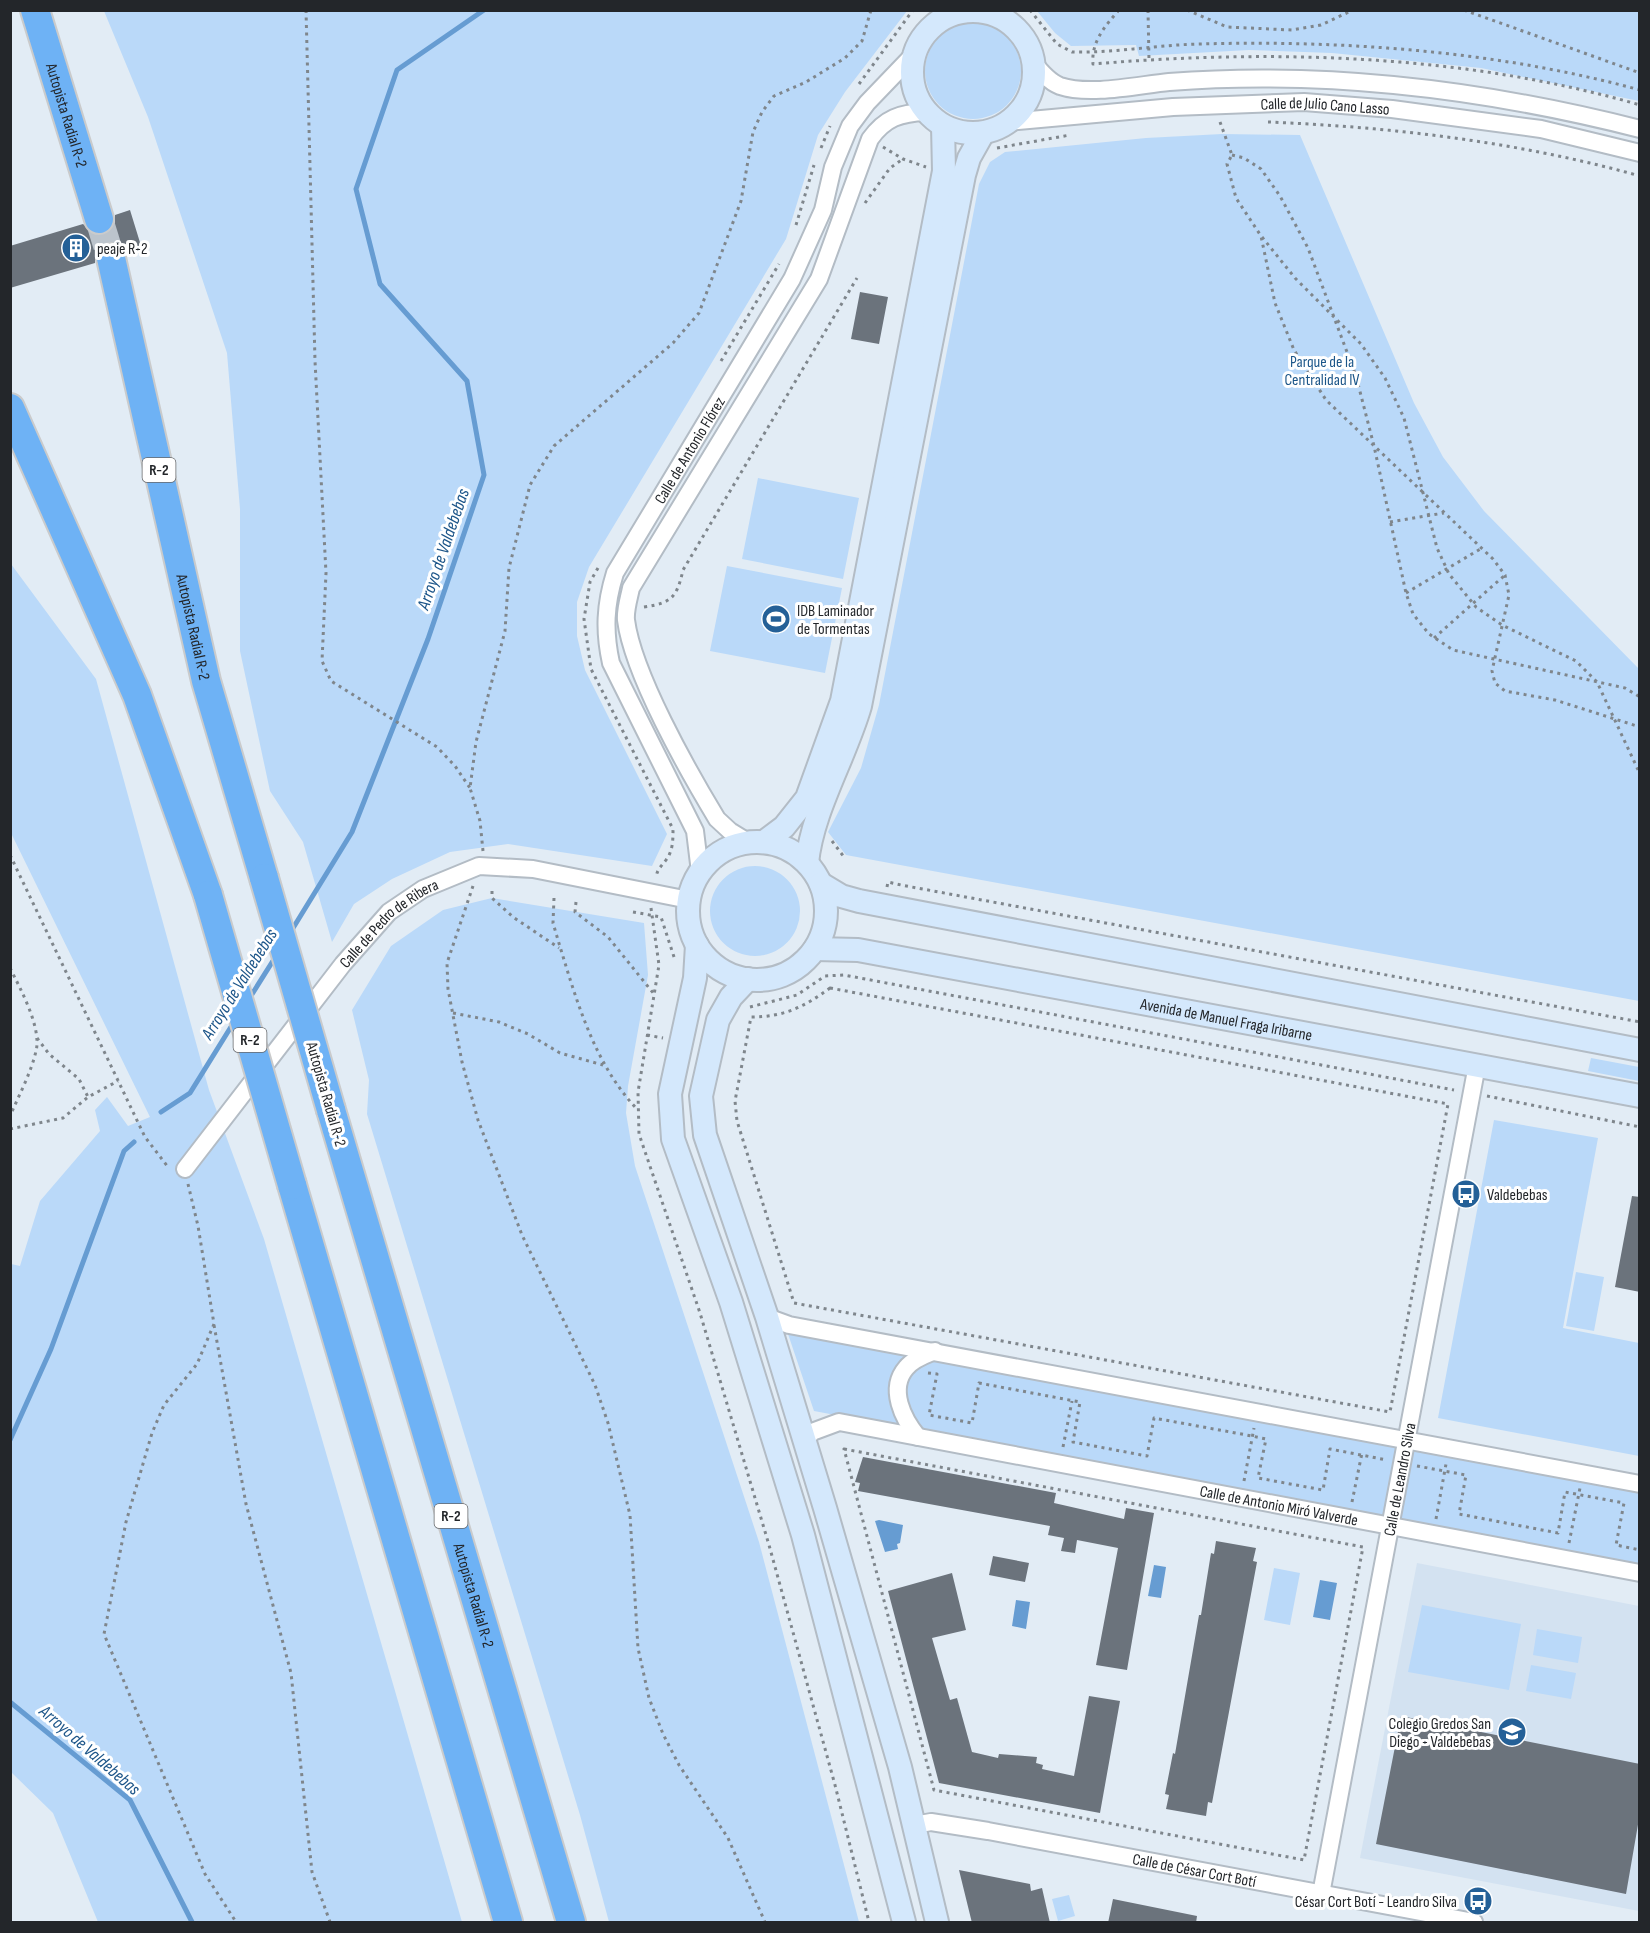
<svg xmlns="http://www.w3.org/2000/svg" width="1650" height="1933" font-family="'Sofia Sans Condensed',sans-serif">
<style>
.built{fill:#d3e2f1}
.green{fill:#bad9f9}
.water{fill:#669cd2}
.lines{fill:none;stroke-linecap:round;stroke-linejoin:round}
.stream{stroke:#669cd2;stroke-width:5}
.building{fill:#6b737c}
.highway-tunnel{stroke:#bcc4cc;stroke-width:28;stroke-dasharray:28 14;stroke-linecap:butt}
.street-casing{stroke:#b3bcc5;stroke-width:20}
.secondary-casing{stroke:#b3bcc5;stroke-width:26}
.highway-casing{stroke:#cacbcc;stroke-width:32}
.path{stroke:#7f868c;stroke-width:3;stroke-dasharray:3 4.5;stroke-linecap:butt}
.street{stroke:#fff;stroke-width:16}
.secondary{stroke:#d4e8fc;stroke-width:22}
.highway{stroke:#6eb2f5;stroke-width:28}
.highway-bridge-casing{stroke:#cacbcc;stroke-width:32;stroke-linecap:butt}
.highway-bridge{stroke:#6eb2f5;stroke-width:28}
.labels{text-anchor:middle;stroke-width:6;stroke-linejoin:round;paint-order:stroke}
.shield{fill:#fff;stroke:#65676a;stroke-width:1.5}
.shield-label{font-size:15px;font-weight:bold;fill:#23262a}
.street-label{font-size:16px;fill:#23262a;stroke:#fff}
.poi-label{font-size:16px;fill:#23262a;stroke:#fff;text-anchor:start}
.park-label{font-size:16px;fill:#1c5689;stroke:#fff}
.water-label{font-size:18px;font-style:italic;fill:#1c5589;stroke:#fff}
</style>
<rect width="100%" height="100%" fill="#e2ecf5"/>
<path class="built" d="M1417,1563l222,43v305l-279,-53z"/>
<path class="green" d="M104,11h803l-62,81 -27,43 -32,104 -197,328 -12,35v34l8,34 82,164 -15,32 -144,-22 -58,8 -58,27 -38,25 -22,38 -29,-100 -33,-51 -30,-140v-142l-13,-156 -79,-236z
M1037,11h602v90l-158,-33 -149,-15 -83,-3 -110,6 -3,-11 -65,1 -16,-13z
M925 71a48 48 0 1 1 96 0a48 48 0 1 1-96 0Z
M1222,134l78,1 114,268 29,54 41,54 155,158v332l-793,-146 -18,-23 33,-64 18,-63 100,-521 11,-22 15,-10 141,-14z
M758,478l101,20 -16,81 -101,-20z
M11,564l85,115 113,411 55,149 198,683h-364l-45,-109 -42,-41v-508l9,2 20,-65 60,-70 -5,-21 12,-13 21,29 22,-9 -139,-284z
M727,566l115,22 -17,85 -115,-22z
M710 911a45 45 0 1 1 90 0a45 45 0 1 1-90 0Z
M492,898l152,25 4,52 -20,111 -2,27 9,53 124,376 100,380h-250l-29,-107 -213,-701 2,-34 -17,-70 39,-64 52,-36z
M1591,1058l48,9v14l-51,-10z
M1494,1120l104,18 -35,190 76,15v113l-201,-38z
M1576,1272l28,5 -10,54 -28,-5z
M788,1334l851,158v74l-825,-155z
M1274,1568l26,5 -10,52 -26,-5z
M1422,1605l99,19 -12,66 -101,-18z
M1537,1629l45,8 -4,26 -45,-8z
M1531,1665l45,8 -5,26 -45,-8z
M1069,1895l6,21 -17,5 -6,-22z"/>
<path class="water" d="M879,1520l24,5 -3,18 -3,1 1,5 -13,3 -10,-31z
M1154,1565l12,2 -5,31 -13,-2z
M1320,1580l17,3 -7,37 -17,-3z
M1016,1600l14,2 -4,27 -14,-3z"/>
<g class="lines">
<path class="stream" d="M290,933l62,-101 76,-193 56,-164 -17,-94 -87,-97 -24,-95 41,-119 87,-60
M249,999l27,-43
M161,1112l29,-19 44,-71
M10,1440l41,-91 73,-198 10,-9
M10,1702l120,98 62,122"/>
</g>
<path class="building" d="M130,210l12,39 -15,5 -11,-12h-9l-12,11v10l-85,25v-42l73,-22 12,11h9l11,-12v-8z
M860,292l28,5 -9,47 -28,-5z
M1632,1196l8,1v95l-25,-5z
M863,1457l193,36 -2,10 70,16 2,-11 28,5 -27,157 -31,-5 22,-117 -41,-8 -2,13 -14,-2 3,-13 -16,-3 2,-9 -192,-35 2,-8 -5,-1z
M1216,1541l40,7 -3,13 4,1 -45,241 -4,-1 -2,14 -40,-7 3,-14 -4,-1 8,-41 2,1 24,-139h2l10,-62 3,1z
M993,1556l36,7 -4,19 -36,-7z
M952,1573l14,57 -34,8 18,62 7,-2 15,54 26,6 1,-4 38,3 -1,6 7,2 -1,4 32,7 15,-80 31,5 -20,112 -161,-30 -51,-192z
M1401,1716l239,48v49l-14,81 -250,-50z
M959,1870l71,14 1,7 11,-3 8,35h-78z
M1113,1899l84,17 -1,7h-88z"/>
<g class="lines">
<path class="highway-tunnel" d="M99,219l12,39"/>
<g class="street-casing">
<g id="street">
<path d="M1033,62c7,9 16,20 27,24 30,10 78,-1 109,-4 158,-12 318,8 471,47"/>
<path id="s1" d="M1008,122l165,-15 131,-5 88,7 149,20 99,24"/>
<path d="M748,842l-18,-11 -13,-12c-29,-48 -84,-145 -91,-199 -1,-10 3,-22 5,-32l188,-309 51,-140c15,-21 30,-26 56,-27"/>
<path id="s2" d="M700,872l-5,-41 -84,-168c-7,-32 -6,-58 4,-90l177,-294 31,-69 10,-43 17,-41 17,-23 48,-50"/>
<path id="s3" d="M185,1169l158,-205 46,-52 34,-23 56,-23 54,3 156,31"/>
<path d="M767,1317l22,8 851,159"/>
<path d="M918,1437c-15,-18 -30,-48 -12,-69 7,-9 19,-13 29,-17"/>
<path id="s4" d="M805,1441l7,-9 27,-10 801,151"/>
<path id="s5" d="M914,1825l17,-3 57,9 486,91"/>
<path id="s6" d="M1321,1894l156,-829"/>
</g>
</g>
<g class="secondary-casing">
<g id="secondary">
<circle cx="973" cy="72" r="61"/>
<path d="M764,842l20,-15 23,-29 35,-97 102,-530 -1,-45"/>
<circle cx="757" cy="911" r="69"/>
<path d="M807,863c5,-52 38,-105 53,-157l104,-531 5,-17 14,-25"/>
<path d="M821,884l20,12 18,5 781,149"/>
<path d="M697,945l-2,33 -25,116 3,45 58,163 72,233 101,387"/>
<path id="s7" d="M815,949l43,1 782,146"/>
<path d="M748,979l-17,18 -13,23 -17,76 4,39 62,182 58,191 75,259 37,155"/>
</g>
</g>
<g class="highway-casing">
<g id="highway">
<path id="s8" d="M35,10l64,209"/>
<path id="s9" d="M111,258l95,423 58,197"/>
<path d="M10,408l127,287 71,200"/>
<path id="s10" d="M331,1110l240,812"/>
<path d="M292,1185l216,737"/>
</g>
</g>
<path class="path" d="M306,10l9,351 11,212 -4,88 9,20 106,66 18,19 15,22
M1030,10l27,34 15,8c43,1 84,-7 127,-8 146,-4 299,7 441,46
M1119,10c-14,16 -28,32 -26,54 180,-15 372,-10 547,41
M1148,10l1,50
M1187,10l40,17 65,3 29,-5 32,-15
M1464,10l176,63
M977,11v-1
M859,84l54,-74
M1220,122l12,33 -5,9 9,34 25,38 14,67 19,47 32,50 167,159 12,16 4,20 -17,76 3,12 10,8 50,9 85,27
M1268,122c125,5 251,20 372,54
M883,147l20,12 23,8
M821,148l9,-22
M997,148l73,-13
M1232,155l12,3 17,11 19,27 28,52 48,128 18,70 32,147 7,21 16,20 24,16 172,38 15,9
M865,203l25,-35 13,-9
M796,225l18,-60
M1262,237l33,41 66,66 24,34 19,40 33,130 12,26 27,33 26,18 74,36 21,21 43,92
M721,361l58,-97
M1390,522l54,-9
M598,568l-8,14 -6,37 7,50 82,160c0,11 0,22 -7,31 -5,7 -9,9 -10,18
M1406,593l76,-45
M644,607c28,-4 33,-10 39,-37l174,-292
M1434,638l71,-63
M832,841l12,16
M483,851l-3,-30 -10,-33 6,-46 29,-111 4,-63 21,-83 24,-39 119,-103 26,-30 42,-112 12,-69 9,-20 12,-16 32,-14 39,-24 17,-17 9,-31
M10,855l135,282 23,30
M473,886l-26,77 1,26 14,73 16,58 44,115 73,150 13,38 22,92 8,133 11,50 14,36 16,31 49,73 37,84
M887,887l1,-5 13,3 739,137
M492,891v7l21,19 46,31
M554,898l-1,25 5,17c18,59 36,124 79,169
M576,902l-1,10 33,25 46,57
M651,908l8,57 -21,127 1,42 61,179 69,232 66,240 34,137
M633,912l28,5 14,43
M10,968c10,20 32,60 26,83 -5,22 -17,44 -26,65
M830,988l618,116 -58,308 -596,-109 -57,-182 -2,-20 16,-84c33,0 53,-10 79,-29z
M750,1007l47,-12 28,-19 19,-1 610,115
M453,1013l46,9 29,12 32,19 43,12
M647,1035l16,3
M37,1038l12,16 30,25 9,18
M1487,1096l153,31
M10,1129l53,-11 25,-21 30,-16
M188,1184l10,42 16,98 -17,40 -33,41 -12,28 -26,89 -22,112 101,240 31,48
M214,1325l32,179 45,169 21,199 18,50
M928,1373l9,1 -8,41 43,8 7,-40 101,19 -7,40 74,14 7,-38 98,18 14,3 -8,39 65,12 7,-41 57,11
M1063,1447l9,-46
M844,1449l519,98 -59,313 -370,-70z
M1417,1466l49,9 -7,39 99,19 7,-41 59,11 -8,42 24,5
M1244,1481l10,-53
M1352,1502l10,-49
M1436,1519l10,-55
M1569,1543l11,-55"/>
<use href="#street" class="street"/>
<use href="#secondary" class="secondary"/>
<use href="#highway" class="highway"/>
<g class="highway-bridge-casing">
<path id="highway-bridge" d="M264,878l67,232
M208,895l84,290"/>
</g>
<use href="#highway-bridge" class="highway-bridge"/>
</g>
<defs>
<g id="building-disc" transform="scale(1.5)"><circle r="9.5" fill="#246097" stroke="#fff"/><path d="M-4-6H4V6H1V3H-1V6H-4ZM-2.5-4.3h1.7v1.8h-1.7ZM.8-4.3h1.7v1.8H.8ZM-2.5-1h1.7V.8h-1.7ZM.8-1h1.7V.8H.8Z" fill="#fff"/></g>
<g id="stadium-disc" transform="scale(1.5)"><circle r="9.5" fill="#246097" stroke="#fff"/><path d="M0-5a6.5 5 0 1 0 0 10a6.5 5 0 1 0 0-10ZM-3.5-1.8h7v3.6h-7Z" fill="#fff"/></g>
<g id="bus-disc" transform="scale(1.5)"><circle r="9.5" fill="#246097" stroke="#fff"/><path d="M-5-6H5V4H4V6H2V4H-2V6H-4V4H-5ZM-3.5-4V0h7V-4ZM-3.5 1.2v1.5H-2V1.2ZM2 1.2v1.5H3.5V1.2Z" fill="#fff"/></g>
<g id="school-disc" transform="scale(1.5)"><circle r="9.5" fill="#246097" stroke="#fff"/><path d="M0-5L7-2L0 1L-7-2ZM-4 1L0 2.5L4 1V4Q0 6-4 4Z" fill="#fff"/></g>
</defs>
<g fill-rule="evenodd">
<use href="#building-disc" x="76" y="248"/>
<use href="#stadium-disc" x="776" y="619"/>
<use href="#bus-disc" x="1466" y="1194"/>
<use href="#school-disc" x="1512" y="1732"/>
<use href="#bus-disc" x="1478" y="1901"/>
</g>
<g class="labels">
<g class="shield">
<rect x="142.5" y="458" width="33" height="24" rx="4.5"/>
<rect x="233.5" y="1028" width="33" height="24" rx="4.5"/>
<rect x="434.5" y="1504" width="33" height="24" rx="4.5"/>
</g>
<g class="shield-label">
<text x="159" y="475">R-2</text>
<text x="250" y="1045">R-2</text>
<text x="451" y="1521">R-2</text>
</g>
<g class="street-label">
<text dy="6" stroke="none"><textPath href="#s1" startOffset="318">Calle de Julio Cano Lasso</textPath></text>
<text dy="6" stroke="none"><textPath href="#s8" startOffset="110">Autopista Radial R-2</textPath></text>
<text dy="6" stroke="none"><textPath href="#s2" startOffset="464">Calle de Antonio Flórez</textPath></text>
<text dy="6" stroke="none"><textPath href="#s9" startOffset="378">Autopista Radial R-2</textPath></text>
<text dy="6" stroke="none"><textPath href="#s3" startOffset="321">Calle de Pedro de Ribera</textPath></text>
<text dy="6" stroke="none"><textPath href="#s7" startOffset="418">Avenida de Manuel Fraga Iribarne</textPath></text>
<text transform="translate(327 1094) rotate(74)" y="6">Autopista Radial R-2</text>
<text dy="6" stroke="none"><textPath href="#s6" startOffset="422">Calle de Leandro Silva</textPath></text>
<text dy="6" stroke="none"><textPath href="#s4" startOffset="488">Calle de Antonio Miró Valverde</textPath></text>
<text dy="6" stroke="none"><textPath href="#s10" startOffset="506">Autopista Radial R-2</textPath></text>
<text dy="6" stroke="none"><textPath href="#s5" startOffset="285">Calle de César Cort Botí</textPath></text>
</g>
<g class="poi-label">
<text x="97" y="254">peaje R-2</text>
<text x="797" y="616">IDB Laminador<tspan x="797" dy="18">de Tormentas</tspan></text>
<text x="1487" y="1200">Valdebebas</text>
<text x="1491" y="1729" text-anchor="end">Colegio Gredos San<tspan x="1491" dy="18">Diego - Valdebebas</tspan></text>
<text x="1457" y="1907" text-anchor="end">César Cort Botí - Leandro Silva</text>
</g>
<g class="park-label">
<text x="1322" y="367">Parque de la<tspan x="1322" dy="18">Centralidad IV</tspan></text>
</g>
<g class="water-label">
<text transform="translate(443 549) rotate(-71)" y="6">Arroyo de Valdebebas</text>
<text transform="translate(239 984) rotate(-58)" y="6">Arroyo de Valdebebas</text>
<text transform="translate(90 1750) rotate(41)" y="6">Arroyo de Valdebebas</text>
</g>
</g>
<rect width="1650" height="1933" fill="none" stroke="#23262a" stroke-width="24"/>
</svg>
